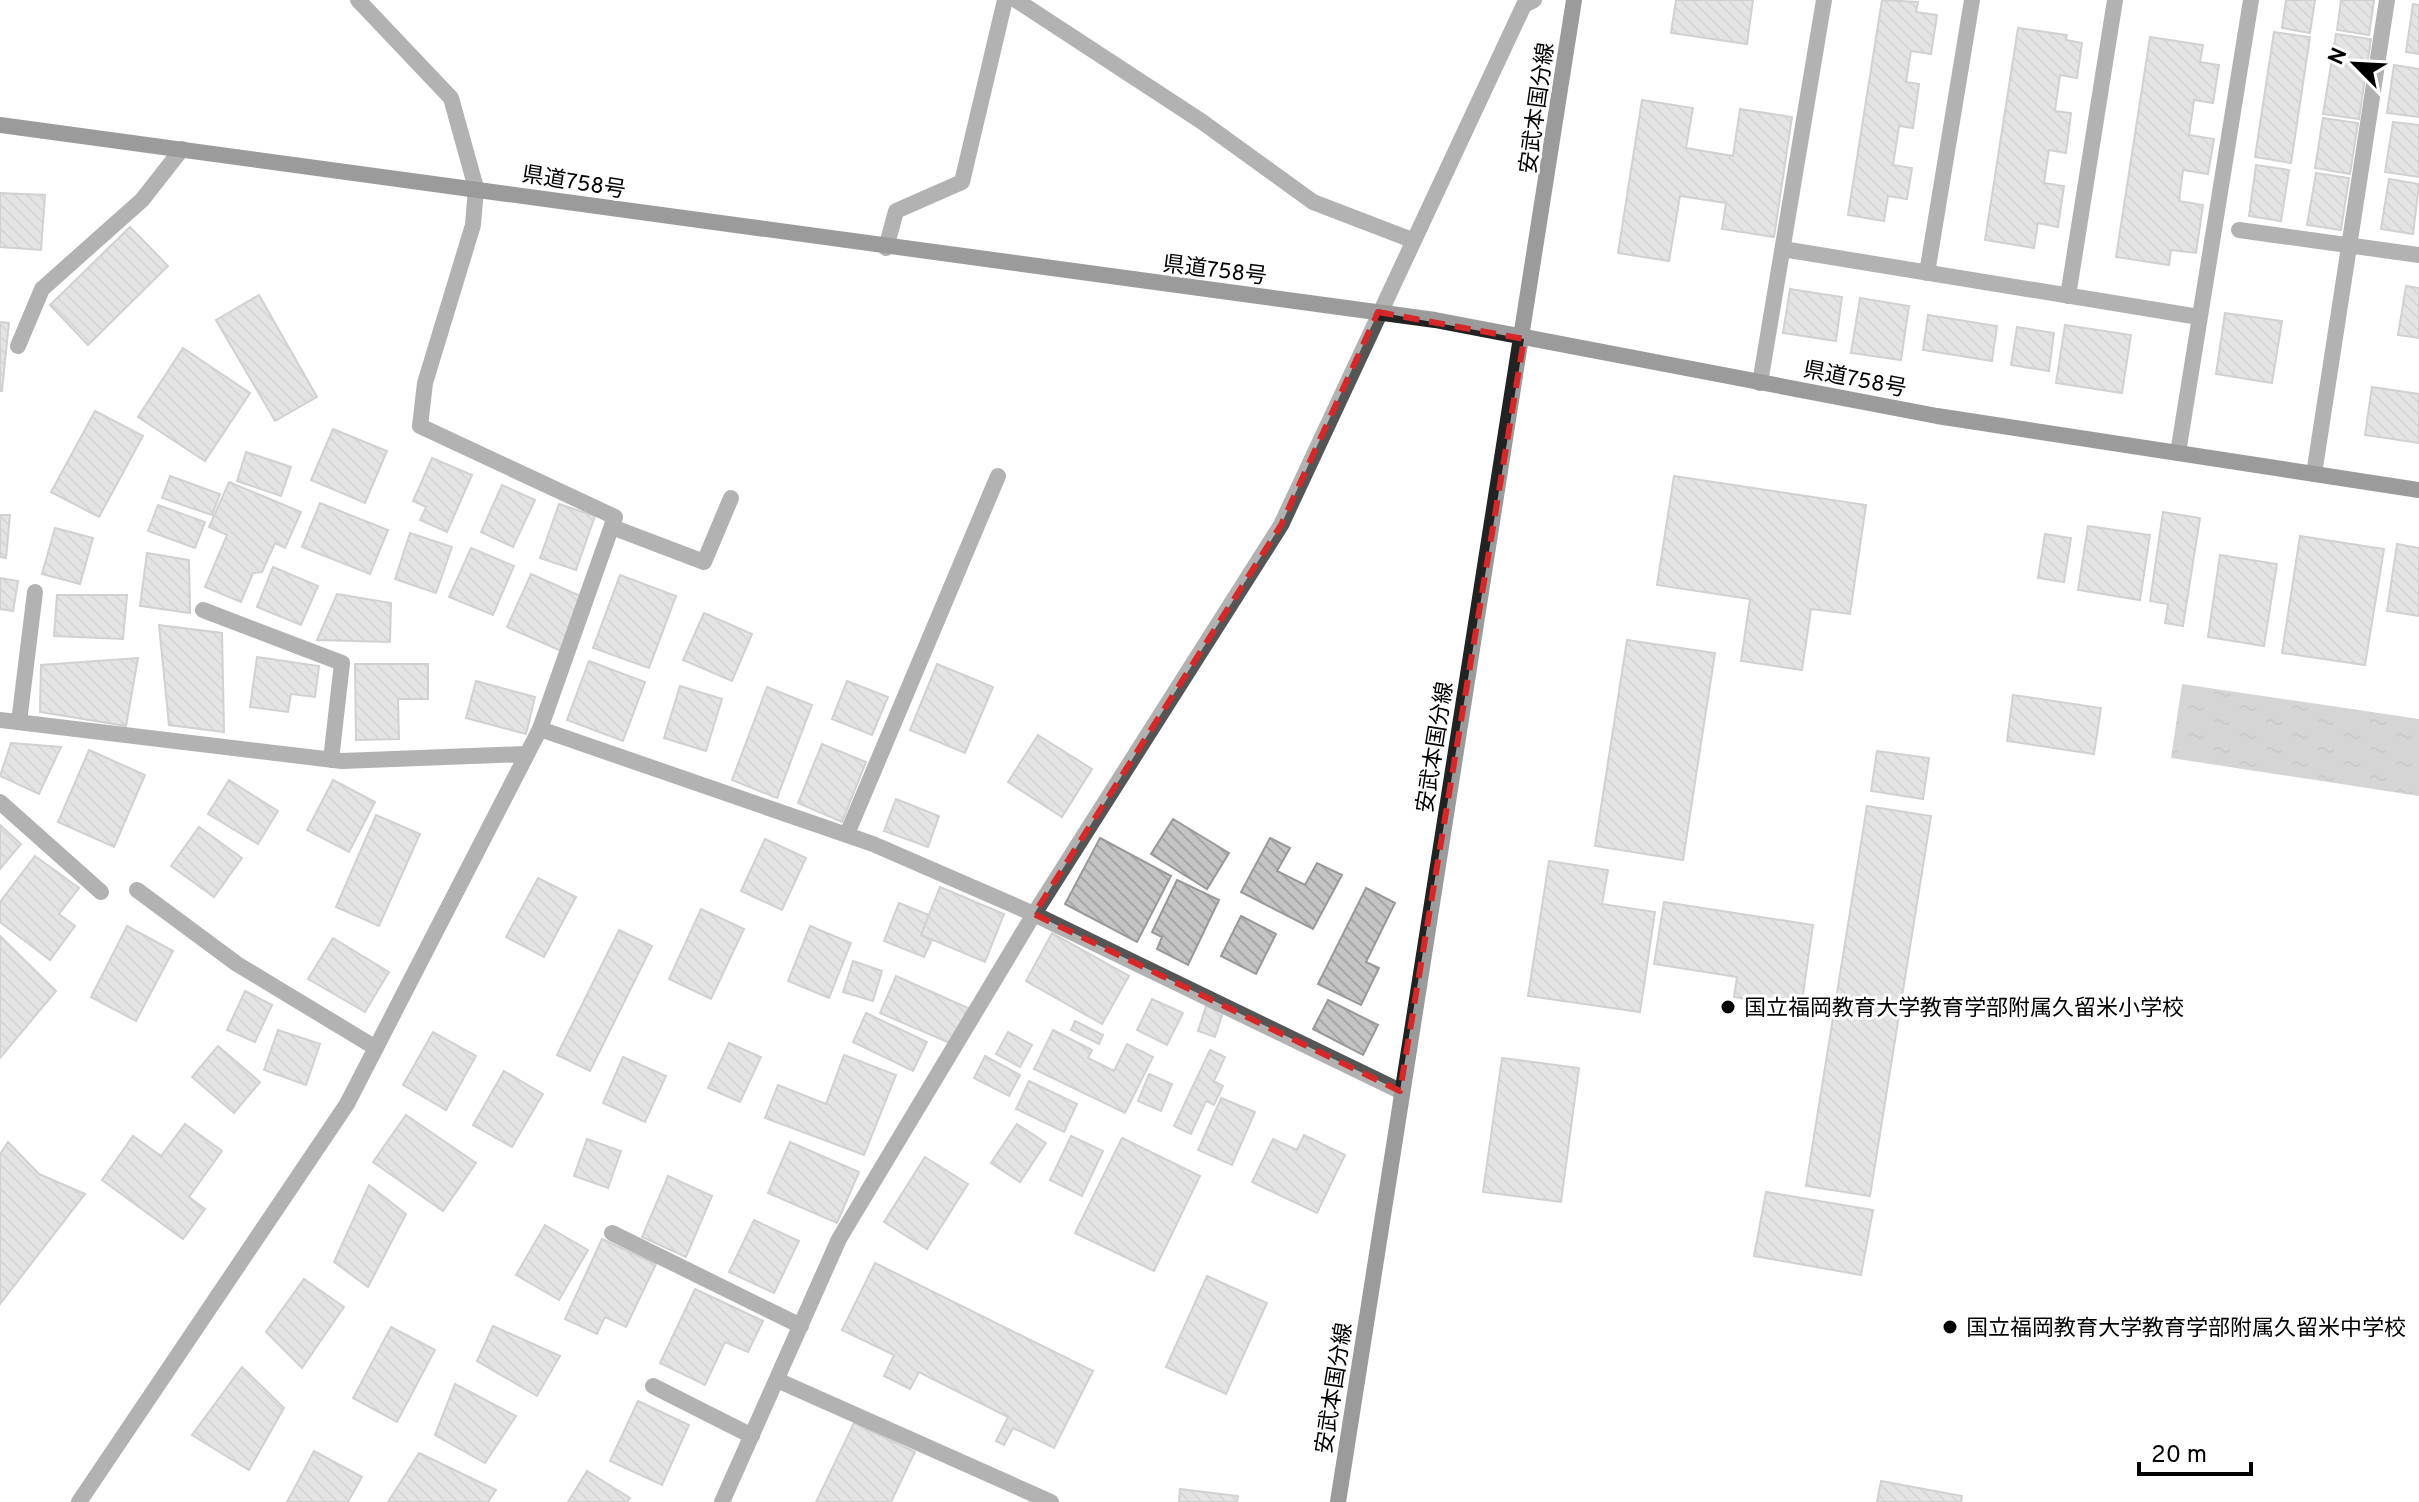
<svg xmlns="http://www.w3.org/2000/svg" width="2419" height="1502" font-family="Overpass,'Noto Sans JP',sans-serif">
<style>
.water{fill:url(#water-ripples)}
.building{fill:url(#building-back-hatch);stroke:#999;stroke-width:2}
.lines{fill:none;stroke-linecap:round;stroke-linejoin:round}
.lane{stroke:#555;stroke-width:16}
.street{stroke:#555;stroke-width:16}
.secondary{stroke:#222;stroke-width:16}
.marked{fill:none;stroke:#d62828;stroke-width:6;stroke-dasharray:16 10;stroke-linejoin:round}
.poi-dot{fill:#000;stroke:#fff;stroke-width:3}
.labels{text-anchor:middle;stroke-width:6;stroke-linejoin:round;paint-order:stroke}
.street-label{font-size:22px;fill:#000;stroke:#fff}
.poi-label{font-size:22px;fill:#000;stroke:#fff;text-anchor:start}
</style>
<defs>
<pattern id="water-ripples" width="26" height="14" patternUnits="userSpaceOnUse" patternTransform="scale(2)"><rect width="26" height="14" fill="#a3a3a3"/><path d="M2 4q2-2 4 0t4 0M15 11q2-2 4 0t4 0" fill="none" stroke="#8b8b8b"/></pattern>
<pattern id="building-back-hatch" width="6" height="6" patternUnits="userSpaceOnUse" patternTransform="scale(2)"><rect width="6" height="6" fill="#c4c4c4"/><path d="M-1 5l2 2M0 0l6 6M5-1l2 2" fill="none" stroke="#a7a7a7"/></pattern>
</defs>
<rect width="100%" height="100%" fill="#fff"/>
<path class="water" d="M2182,684l237,35v77l-248,-38z"/>
<path class="building" d="M1676,0h77l-6,44 -76,-11z
M1882,0l36,2 -2,10 21,3 -6,39 -20,-3 -5,31 13,2 -6,44 -14,-2 -6,39 19,3 -5,31 -19,-3 -4,25 -36,-6z
M2286,0h29l-5,33 -28,-5z
M2341,0h33l-5,35 -32,-5z
M2413,4l6,1v49l-13,-2z
M2018,28l49,7 -1,5 16,3 -5,35 -17,-3 -5,36 16,2 -5,40 -17,-3 -5,33 20,3 -6,41 -20,-4 -4,25 -49,-8z
M2274,32l36,5 -19,126 -36,-6z
M2336,34l35,5 -12,80 -36,-5z
M2150,37l53,8 -3,17 19,3 -6,38 -19,-3 -5,35 25,4 -6,35 -25,-4 -4,31 24,4 -7,48 -25,-3 -2,15 -53,-8z
M2394,65l25,4v48l-32,-4z
M1642,100l51,8 -7,40 47,8 7,-47 52,8 -18,120 -52,-8 4,-26 -46,-7 -11,65 -51,-8z
M2323,118l35,5 -8,51 -35,-6z
M2393,122l26,3v52l-34,-5z
M2256,165l33,5 -8,51 -32,-5z
M2316,173l33,5 -8,52 -34,-5z
M2389,179l30,5 -6,50 -32,-5z
M0,193l45,2 -4,55 -41,-3z
M130,227l38,39 -80,79 -38,-40z
M2406,286l13,2v50l-21,-3z
M1790,289l52,8 -6,44 -53,-8z
M259,295l58,102 -42,24 -59,-101z
M1860,298l49,8 -8,54 -50,-7z
M2225,313l57,8 -10,62 -56,-9z
M1928,315l69,11 -5,35 -69,-11z
M0,322l9,1 -7,68h-2z
M2065,325l66,10 -9,58 -66,-10z
M2017,327l37,6 -5,38 -38,-6z
M183,348l67,45 -45,68 -67,-44z
M2372,387l47,7v49l-54,-8z
M95,411l48,25 -44,81 -48,-25z
M333,429l54,22 -22,52 -54,-23z
M246,452l45,15 -10,29 -44,-15z
M432,458l40,17 -25,57 -27,-12 6,-13 -13,-6z
M170,476l50,18 -8,21 -50,-17z
M1674,476l192,29 -16,109 -39,-5 -9,61 -61,-9 9,-62 -93,-14z
M229,482l72,30 -16,36 -10,-5 -13,29 -9,1 -12,29 -36,-15 22,-52 -18,-8z
M502,485l33,15 -22,47 -32,-15z
M320,503l68,27 -18,44 -68,-27z
M559,504l36,12 -19,54 -36,-12z
M158,505l47,17 -10,26 -47,-17z
M2163,512l37,6 -17,108 -18,-3 3,-19 -18,-3z
M0,515h10l-4,43 -6,-1z
M2088,526l62,9 -10,65 -62,-10z
M55,528l38,10 -13,46 -38,-10z
M410,533l42,14 -16,46 -41,-14z
M2045,534l26,4 -7,44 -26,-4z
M2300,536l84,13 -19,116 -83,-12z
M2397,544l22,4v68l-32,-5z
M471,548l43,18 -21,49 -44,-18z
M147,553l42,7 1,53 -50,-7z
M2220,555l57,9 -13,82 -56,-9z
M273,567l45,19 -17,39 -44,-18z
M531,574l54,24 -24,53 -54,-24z
M620,575l56,21 -27,72 -56,-20z
M0,578l18,3 -5,30 -13,-2z
M337,594l54,9 -1,39 -73,-2z
M57,595h70l-4,44 -69,-3z
M704,613l48,21 -20,47 -49,-21z
M159,625l63,8 2,99 -55,-7z
M1627,640l88,13 -32,207 -88,-14z
M257,657l62,9 -4,31 -24,-3 -3,18 -38,-5z
M138,658l-12,68 -86,-14 1,-47z
M589,661l56,21 -22,59 -56,-21z
M355,664h73v35h-30l1,40 -43,1z
M937,664l56,23 -28,66 -55,-23z
M476,681l59,16 -9,37 -60,-16z
M847,681l41,16 -16,38 -40,-16z
M680,686l42,13 -16,52 -42,-13z
M767,687l45,18 -35,93 -45,-18z
M2013,695l88,13 -7,46 -87,-13z
M1038,735l54,34 -30,48 -54,-35z
M11,743l50,4 -22,47 -39,-18z
M822,744l44,18 -24,60 -44,-19z
M89,750l56,25 -31,72 -56,-25z
M1877,751l52,7 -6,41 -52,-8z
M229,780l49,31 -20,33 -50,-30z
M333,780l42,22 -26,50 -42,-22z
M896,799l43,17 -11,31 -44,-16z
M1867,806l64,10 -61,380 -64,-10z
M376,815l44,19 -41,92 -43,-19z
M1173,819l56,34 -22,36 -56,-35z
M0,825l21,19 -21,25z
M199,827l43,31 -28,39 -43,-31z
M1100,838l71,38 -34,66 -72,-38z
M1270,838l20,10 -13,23 28,14 12,-22 25,12 -29,54 -72,-37z
M765,839l41,19 -24,52 -41,-19z
M35,856l44,32 -20,26 16,12 -25,34 -50,-38v-20z
M1549,861l59,9 -6,34 53,8 -15,100 -112,-16z
M538,878l38,19 -32,60 -38,-20z
M1177,880l42,20 -31,65 -31,-16 5,-12 -10,-5z
M940,887l64,27 -19,48 -64,-27z
M1366,888l29,15 -29,59 13,6 -18,37 -43,-21z
M1664,902l149,23 -12,83 -67,-11 3,-20 -83,-13z
M899,903l30,12 -8,20 11,5 -8,17 -40,-16z
M701,909l43,20 -33,70 -42,-20z
M1241,916l35,18 -20,40 -35,-18z
M127,926l46,25 -37,70 -45,-24z
M810,926l41,17 -22,55 -41,-17z
M619,930l33,16 -62,125 -33,-16z
M1052,933l77,43 -27,48 -76,-43z
M0,936l56,55 -56,67z
M333,938l56,34 -24,40 -57,-33z
M853,961l29,10 -9,30 -30,-9z
M896,976l72,32 -16,36 -72,-31z
M245,991l27,14 -17,37 -28,-12z
M1152,999l31,14 -16,32 -30,-15z
M1328,1000l50,25 -15,30 -50,-26z
M1206,1006l17,6 -8,25 -17,-6z
M866,1013l61,29 -14,29 -60,-29z
M1075,1021l28,14 -4,9 -28,-14z
M278,1030l42,14 -14,41 -42,-15z
M1053,1030l39,20 -4,8 26,13 13,-27 26,13 -28,56 -91,-44z
M433,1032l43,24 -30,54 -43,-25z
M1008,1032l24,13 -12,22 -24,-13z
M729,1043l32,14 -21,45 -32,-14z
M218,1046l42,36 -26,31 -42,-36z
M1210,1050l15,7 -11,24 9,5 -9,19 -8,-4 -15,33 -17,-8z
M844,1055l52,20 -32,80 -99,-37 13,-33 48,19z
M985,1056l35,19 -11,21 -35,-18z
M623,1057l43,19 -21,46 -42,-19z
M1502,1058l77,10 -18,134 -78,-10z
M504,1071l39,23 -31,53 -39,-22z
M1149,1074l23,10 -11,27 -23,-10z
M1029,1081l48,23 -13,28 -48,-23z
M1221,1098l34,14 -23,53 -34,-15z
M406,1115l70,48 -33,48 -70,-49z
M185,1124l37,27 -33,46 16,12 -22,30 -81,-59 31,-44 28,20z
M1017,1124l29,19 -26,39 -29,-19z
M1304,1135l41,20 -28,58 -65,-31 21,-43 24,11z
M1071,1136l32,15 -21,45 -32,-16z
M1122,1138l78,38 -46,95 -79,-38z
M587,1139l34,12 -13,37 -34,-12z
M8,1142l31,32 46,20 -85,110v-150z
M790,1142l69,30 -22,51 -69,-30z
M925,1157l43,27 -41,65 -43,-27z
M668,1176l44,20 -26,61 -44,-20z
M369,1185l37,29 -38,73 -34,-25z
M1766,1192l107,18 -12,65 -107,-19z
M754,1220l45,21 -25,52 -45,-21z
M545,1225l43,25 -29,50 -43,-25z
M602,1239l54,25 -30,63 -21,-10 -8,17 -32,-15z
M875,1263l218,108 -39,77 -41,-20 -9,17 -8,-4 12,-24 -89,-45 -9,17 -26,-13 10,-21 -52,-25z
M1207,1276l60,27 -41,91 -60,-27z
M304,1279l40,28 -42,61 -36,-36z
M695,1289l68,32 -15,31 -23,-10 -20,43 -45,-22z
M493,1326l67,30 -23,40 -60,-35z
M391,1327l44,23 -38,72 -44,-24z
M242,1367l42,41 -35,62 -57,-35z
M455,1384l61,32 -31,47 -50,-28z
M638,1401l51,24 -27,60 -52,-24z
M854,1423l61,29 -24,50h-75z
M314,1451l48,26 -14,25h-61z
M419,1453l77,37 -8,12h-100z
M587,1471l43,27 -3,4h-59z
M1881,1481l81,15 -1,6h-84z
M1180,1489l58,7 -1,6h-58z"/>
<g class="lines">
<path class="lane" d="M358,0l93,98 25,90 -3,37 -48,158 -5,43 195,91 -75,212
M1016,0l185,121 112,81 99,38"/>
<path class="street" d="M2239,230l180,25
M886,248l10,-37 66,-29 43,-182
M1783,249l416,68
M1927,273l45,-273
M2068,296l47,-296
M18,346l24,-57 100,-89 40,-51
M1760,383l64,-383
M2178,453l73,-453
M2314,474l73,-474
M612,527l92,35 27,-64
M203,610l139,53 -11,97
M0,720l342,41 184,-7
M19,722l16,-130
M0,802l101,90
M847,834l151,-358
M137,890l100,74 139,84
M612,1233l189,93
M777,1380l274,122
M653,1386l99,50
M79,1502l268,-398 193,-375 333,115 161,70 366,177
M722,1502l117,-263 195,-325 247,-389 243,-520 10,-5"/>
<path class="secondary" d="M0,125l1435,195 502,96 482,74
M1338,1502l236,-1502"/>
</g>
<path d="M0 0H2419V1502H0ZM1378,312l146,27 -124,752 -366,-177 247,-389z" fill="#fff" fill-opacity=".55" fill-rule="evenodd"/>
<path class="marked" d="M1378,312l146,27 -124,752 -366,-177 247,-389z"/>
<g class="poi-dot">
<circle cx="1728" cy="1007" r="8"/>
<circle cx="1950" cy="1327" r="8"/>
</g>
<g class="labels">
<g class="street-label">
<text transform="translate(1536 108) rotate(-82)" y="8">安武本国分線</text>
<text transform="translate(574 181) rotate(9)" y="8">県道758号</text>
<text transform="translate(1215 269) rotate(7)" y="8">県道758号</text>
<text transform="translate(1855 378) rotate(11)" y="8">県道758号</text>
<text transform="translate(1434 747) rotate(-81)" y="8">安武本国分線</text>
<text transform="translate(1333 1388) rotate(-81)" y="8">安武本国分線</text>
</g>
<g class="poi-label">
<text x="1744" y="1015">国立福岡教育大学教育学部附属久留米小学校</text>
<text x="1966" y="1335">国立福岡教育大学教育学部附属久留米中学校</text>
</g>
</g>
<g transform="translate(2355 64) rotate(294)" stroke="#ffffff" stroke-width="6" paint-order="stroke">
<path d="M0-6L14 30L0 20L-14 30Z" fill="#000000"/>
<text y="-12" font-size="22" font-weight="bold" text-anchor="middle" fill="#000000">N</text>
</g>
<path d="M2139 1462v12h112v-12" fill="none" stroke="#000000" stroke-width="4"/>
<text x="2151" y="1462" font-size="24" fill="#000000" stroke="#ffffff" stroke-width="6" paint-order="stroke">20 m</text>
</svg>
